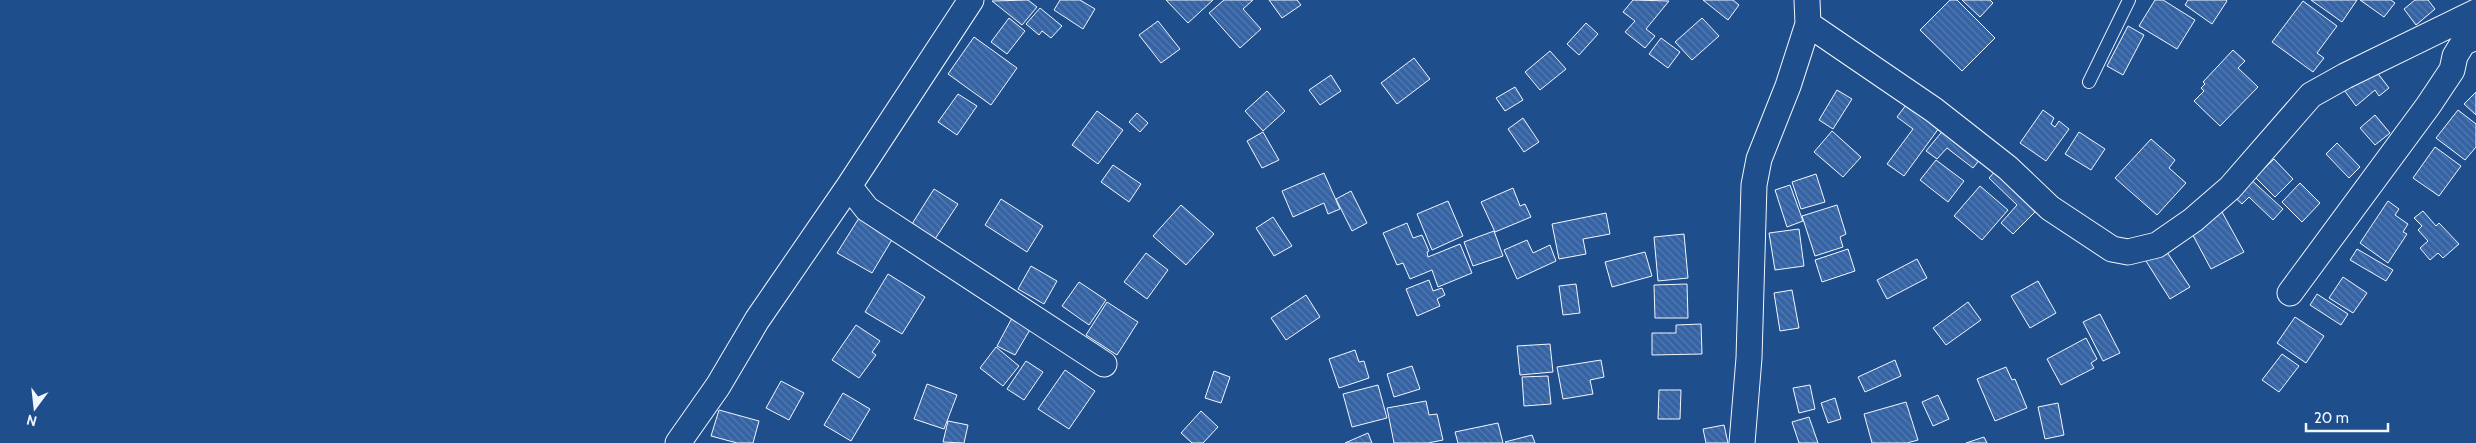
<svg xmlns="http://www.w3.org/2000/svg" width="2476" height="443" font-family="Cabin,sans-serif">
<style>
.building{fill:url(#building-back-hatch);stroke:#f2f6ff}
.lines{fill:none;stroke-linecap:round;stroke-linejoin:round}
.lane-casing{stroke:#f2f6ff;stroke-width:14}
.street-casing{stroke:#f2f6ff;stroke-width:27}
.lane{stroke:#1f4e8c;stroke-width:12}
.street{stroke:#1f4e8c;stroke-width:25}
</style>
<defs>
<pattern id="building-back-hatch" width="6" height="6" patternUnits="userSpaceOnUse" patternTransform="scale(1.25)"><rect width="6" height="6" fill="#3563a3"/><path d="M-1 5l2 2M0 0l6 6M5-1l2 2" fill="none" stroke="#537ab1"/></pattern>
</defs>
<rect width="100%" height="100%" fill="#1f4e8c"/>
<path class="building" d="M1028,0l9,7 -15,18 -30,-24z
M1060,0h20l15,9 -12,20 -29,-19z
M1166,0h47l-25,23z
M1224,0h29l-10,9 18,20 -21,19 -31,-35z
M1269,0h28l4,5 -19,13z
M1633,0l36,1 -23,28 9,7 -10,12 -20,-16 10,-11 -12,-9z
M1703,0h30l6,5 -11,15z
M1950,0h7l38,38 -33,33 -42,-41z
M1962,0h28l3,3 -13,14z
M2155,0h8l32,20 -18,29 -38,-23z
M2188,0h38l1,1 -15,23 -27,-19z
M2311,0h46l-15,22z
M2360,0h31l4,3 -11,14z
M2415,0h13l7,9 -19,16 -12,-16z
M2303,1l34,25 -20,27 7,5 -11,14 -41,-30z
M1040,8l22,18 -11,12 -9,-7 -3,4 -13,-11z
M1009,18l16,13 -18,23 -16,-12z
M1702,18l17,18 -27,24 -17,-18z
M1158,21l22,28 -19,14 -22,-28z
M1586,23l12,11 -19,21 -12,-11z
M2128,26l16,9 -21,40 -16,-9z
M974,37l43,31 -26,37 -43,-31z
M1661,38l19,14 -12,16 -19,-14z
M2233,50l12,11 -7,7 20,19 -38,39 -26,-25 10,-10 -3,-3 4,-4 -2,-2z
M1550,51l16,18 -26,21 -15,-18z
M1414,58l16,21 -33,25 -16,-21z
M2373,67l16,21 -10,8 -4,-6 -19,16 -12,-16z
M1331,75l10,16 -21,14 -11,-15z
M1515,87l8,13 -18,11 -9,-13z
M1837,90l15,9 -19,30 -14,-9z
M1267,91l18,20 -22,20 -18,-20z
M2476,92v23l-12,-11z
M958,94l19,12 -20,29 -19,-13z
M1906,105l33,23 -35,48 -17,-12 26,-35 -16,-12z
M2043,110l11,8 -3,6 4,3 4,-6 10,8 -23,32 -26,-18z
M2458,110l18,14v23l-11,13 -29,-22z
M1097,111l26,19 -25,34 -26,-19z
M1137,113l11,10 -8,9 -11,-10z
M2375,115l15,18 -15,12 -15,-17z
M1523,118l16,24 -15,10 -16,-23z
M1945,128l36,30 -8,10 -26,-20 -10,11 -11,-8z
M1832,131l29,26 -18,20 -29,-25z
M1263,132l16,28 -17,8 -15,-27z
M2079,132l26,17 -14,21 -26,-16z
M2151,139l24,21 -6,8 17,15 -29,32 -42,-37z
M2337,143l23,24 -11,11 -23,-24z
M2435,147l26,19 -22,30 -26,-18z
M2274,159l19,20 -18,18 -20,-20z
M1936,160l28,21 -16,21 -28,-22z
M1113,165l28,19 -12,18 -28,-20z
M1998,168l41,40 -26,26 -12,-11 16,-18 -28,-27z
M1324,173l16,36 -12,5 -4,-11 -31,14 -11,-26z
M1816,174l9,28 -24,7 -9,-27z
M2246,175l37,34 -10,11 -24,-23 -7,7 -12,-11z
M2300,183l20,20 -18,19 -20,-20z
M1790,185l13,36 -16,6 -12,-37z
M1980,186l28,24 -26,30 -28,-24z
M1513,188l7,18 5,-2 6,13 -36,15 -14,-30z
M934,189l24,15 -25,38 -23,-15z
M1351,191l16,32 -15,8 -16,-32z
M1001,199l42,27 -16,26 -42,-27z
M1448,201l15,35 -31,14 -15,-36z
M2388,201l11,8 -4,6 13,9 -5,8 4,2 -19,29 -28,-20z
M1181,205l33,29 -28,31 -33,-29z
M1837,205l9,29 -6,3 3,10 -28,9 -13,-40z
M2423,211l13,15 3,-3 20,21 -16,14 -5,-5 -8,7 -10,-12 8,-7 -10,-11 4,-4 -8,-8z
M2222,212l22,40 -33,17 -22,-41z
M1606,213l4,21 -27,5 3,15 -27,5 -7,-35z
M1273,217l19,29 -18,10 -18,-28z
M859,218l34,20 -21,35 -35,-20z
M1407,223l6,15 9,-3 7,16 -2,1 1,5 32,-13 12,29 -34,14 -6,-17 -22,9 -7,-16 -6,2 -14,-32z
M1799,229l5,37 -29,4 -6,-37z
M1494,231l9,25 -30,10 -9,-24z
M1684,234l4,44 -30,3 -4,-44z
M1527,240l6,13 17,-8 6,16 -39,18 -13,-29z
M1848,249l7,22 -33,11 -7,-22z
M2165,249l25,38 -20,12 -24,-38z
M2357,249l36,21 -7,11 -36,-21z
M1645,252l7,24 -40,11 -7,-25z
M1146,253l22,17 -21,29 -23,-17z
M1917,259l10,19 -40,21 -10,-19z
M1031,266l26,15 -13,23 -26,-15z
M888,274l37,23 -23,37 -37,-22z
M2343,277l24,16 -14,20 -24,-15z
M1429,280l4,11 9,-3 3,7 -8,4 3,7 -23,10 -11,-27z
M2038,281l18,32 -26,15 -19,-32z
M1079,282l27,18 -17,25 -27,-19z
M1576,284l4,29 -17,2 -4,-29z
M1687,284l1,34h-33l-1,-33z
M1792,290l7,38 -19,3 -6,-38z
M2317,294l31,20 -7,11 -31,-20z
M1306,295l14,22 -34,23 -15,-22z
M1107,302l31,20 -21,33 -31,-20z
M1968,302l13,18 -35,25 -13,-17z
M2100,314l20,39 -17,8 -20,-39z
M2295,317l29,19 -18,27 -29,-20z
M1012,318l19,10 -16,27 -18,-9z
M1701,324l1,30 -50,1v-22h24v-8z
M856,325l24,16 -8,11 4,3 -17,23 -27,-18z
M2086,338l11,21 -6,4 3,5 -33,17 -14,-26z
M1550,344l3,28 -33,3 -3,-29z
M996,347l23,19 -16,20 -23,-18z
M1355,350l4,12 5,-1 5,17 -30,10 -10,-29z
M2282,354l17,12 -20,26 -17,-12z
M1601,360l3,17 -14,3 3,14 -30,5 -6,-32z
M1895,360l6,16 -36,16 -7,-15z
M1026,361l17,11 -19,28 -17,-11z
M1412,366l8,23 -26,8 -7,-23z
M2006,367l6,13 3,-1 12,29 -32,13 -18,-42z
M1065,370l30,21 -26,38 -31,-20z
M1214,371l16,6 -9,26 -16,-5z
M1548,376l3,28 -27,2 -2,-29z
M781,381l23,12 -15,27 -23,-12z
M927,384l30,11 -13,34 -30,-10z
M1378,385l9,33 -35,9 -9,-33z
M1810,385l5,24 -16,4 -6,-25z
M1659,390h22l-1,29h-22z
M843,393l27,16 -19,32 -27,-16z
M1938,395l11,24 -16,7 -11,-24z
M1835,398l6,21 -13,4 -7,-20z
M1426,401l3,14 8,-1 6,26 -15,3h-34l-7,-35z
M1906,402l12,38 -11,3h-35l-8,-29z
M2058,403l6,32 -19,4 -7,-32z
M719,410l40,11 -6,22h-16l-26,-7z
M1201,411l17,16 -15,16h-11l-11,-10z
M1809,417l9,26h-19l-7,-21z
M948,421l20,4 -4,18 -21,-1z
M1498,423l5,20h-45l-3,-11z
M1724,425l4,18h-22l-3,-14z
M1368,433l4,10h-27z
M1532,435l3,8h-29l-1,-1z
M1984,437l3,6h-21z"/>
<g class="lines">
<g class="lane-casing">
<path id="lane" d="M2089,82l40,-82"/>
</g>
<g class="street-casing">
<path id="street" d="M1808,24l126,86 74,58 42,40 62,41 16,3 29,-7 36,-25 37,-32 81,-93 34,-19 131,-64
M849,186l18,23 237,155
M2290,293l138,-187 24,-36 3,-14 8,-13 13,-6
M678,443l40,-57 39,-66 92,-134 122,-186
M1742,443l7,-85 5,-173 5,-26 29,-73 20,-62 -1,-24"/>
</g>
<use href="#lane" class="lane"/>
<use href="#street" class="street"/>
</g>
<g transform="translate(35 408) rotate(195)" stroke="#1f4e8c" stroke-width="4" paint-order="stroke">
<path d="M0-4L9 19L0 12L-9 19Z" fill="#f2f6ff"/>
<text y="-8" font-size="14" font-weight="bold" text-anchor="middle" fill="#f2f6ff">N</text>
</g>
<path d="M2306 423v8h82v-8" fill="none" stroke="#f2f6ff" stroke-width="2.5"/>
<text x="2314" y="423" font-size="15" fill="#f2f6ff" stroke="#1f4e8c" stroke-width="4" paint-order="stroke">20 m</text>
</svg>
